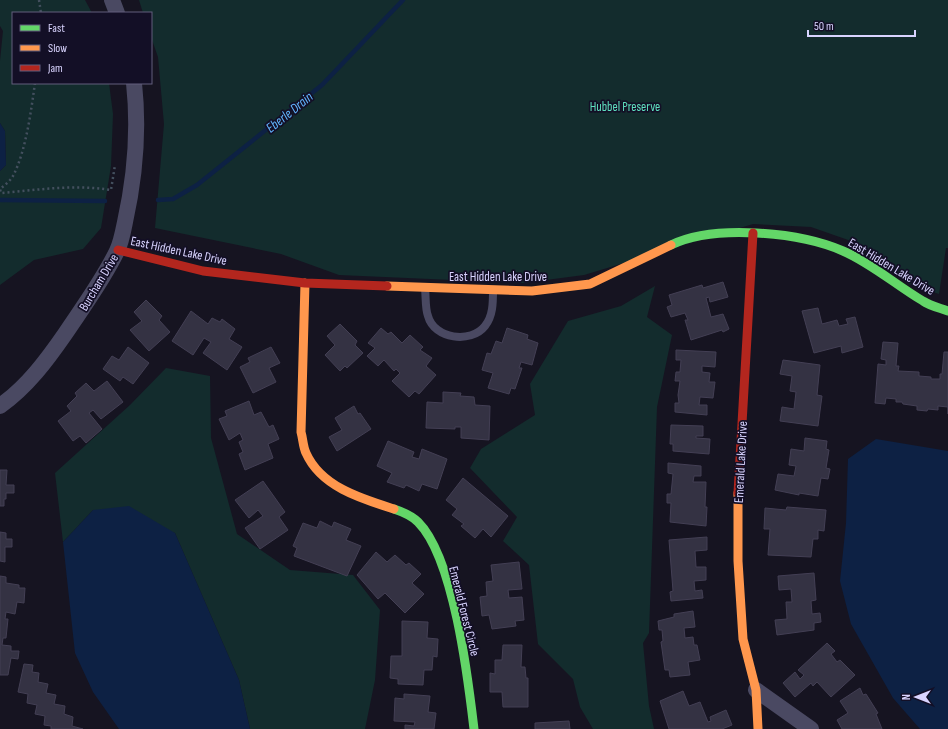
<svg xmlns="http://www.w3.org/2000/svg" width="948" height="729" font-family="'Sofia Sans Condensed',sans-serif">
<style>
.green{fill:#132c2d}
.water{fill:#0d2144}
.lines{fill:none;stroke-linecap:round;stroke-linejoin:round}
.stream{stroke:#0d2144;stroke-width:4.5}
.building{fill:#343243;stroke:#433f54}
.path{stroke:#44505f;stroke-width:2.5;stroke-dasharray:2 3;stroke-linecap:butt}
.lane{stroke:#4a4962;stroke-width:8}
.street{stroke:#4a4962;stroke-width:16}
.fast{stroke:#63d668;stroke-width:9}
.slow{stroke:#ff974d;stroke-width:9}
.jam{stroke:#b3261e;stroke-width:9}
.labels{text-anchor:middle;stroke-width:3.5;stroke-linejoin:round;paint-order:stroke}
.park-label{font-size:13px;fill:#5fe0c0;stroke:#130f26}
.street-label{font-size:13px;fill:#d9d4ff;stroke:#130f26}
.water-label{font-size:14px;font-style:italic;fill:#62b6ff;stroke:#130f26}
</style>
<rect width="100%" height="100%" fill="#161421"/>
<path class="green" d="M0,0h85l7,13h-79v70h96l4,31 -2,52 -10,62 -18,21 -49,11 -34,25v-114l6,-6 -1,-34 -5,-8v-62l3,-30 -3,-5z
M139,0h809v248h-2l-7,46 -32,-11 -53,-41 -43,-15 -58,-3 -169,51 -61,8 -184,-8 -58,-21 -126,-26 9,-104 -6,-67 -7,-20v-24h-8z
M655,286l-8,31 25,18 -15,72 -8,226 -6,10 6,63 5,23h-61l-13,-22 -7,-28 -35,-35 -9,-79 -26,-24 14,-24 -47,-49 11,-19 54,-34 -5,-31 38,-63 53,-15z
M166,368l44,8 1,62 26,96 53,36 63,5 27,35 -5,70 -10,49h-115l-11,-49 -64,-147 -82,-23 -30,32 -8,-69 75,-68z"/>
<path class="water" d="M0,123l5,8 1,34 -6,6z
M876,439l72,12v278h-28l-27,-31 -42,-74 -11,-43 6,-58 2,-64z
M129,506l46,27 64,147 11,49h-131l-26,-37 -18,-39 -12,-111 30,-32z"/>
<g class="lines">
<path class="stream" d="M0,200l105,1
M158,200l15,-1 24,-14 125,-100 81,-85"/>
</g>
<path class="building" d="M723,282l5,15 -18,5 -1,-5 -3,1 5,19 12,-3 6,15 -6,3 -1,-2 -31,10 -6,-20h3l-3,-7 -14,4 -4,-10 5,-2 -3,-10 33,-10 1,3z
M146,300l16,16 -3,4 11,12 -21,19 -19,-21 12,-9 -8,-9z
M818,308l4,16 15,-4 2,6 9,-2 -2,-5 9,-2 8,30 -21,6 -1,-7 -27,7 -12,-42z
M191,311l17,13 4,-6 8,4 2,-3 13,10 -6,10 13,8 -15,23 -24,-17 8,-11 -7,-4 -11,17 -21,-14z
M340,324l17,17 -2,4 8,8 -16,15 -2,-2 -5,5 -15,-16 10,-10 -8,-9z
M381,328l7,6 3,-2 11,11 8,-8 13,12 -3,3 12,8 -6,8 10,9 -17,19 -4,-3 -6,6 -17,-16 8,-8 -4,-4 -2,2 -10,-11 -6,6 -11,-10 8,-8 -7,-5z
M507,328l21,7 -1,4 11,4 -6,22 -11,-3 -2,6h3l-7,21 -4,-1 -2,6 -21,-6 5,-15 -11,-3 5,-17 4,1 5,-13 6,2z
M883,342l15,1 -2,23h3l-1,5 21,1v4l12,1v2h9v-5h2l2,-22h4v62v-7l-10,-1v4l-10,-1 -1,2 -10,-1v-4l-14,-2 -1,-2h-6v-3l-10,-1 -1,6 -10,-1 3,-39 8,1v-5l-5,-1z
M128,347l21,16 -16,21 -10,-7 -3,4 -17,-12 9,-13 7,4z
M271,347l9,16 -11,5 7,14 -23,11 -13,-26 10,-5 -2,-4z
M676,350l40,2 -1,15 -13,-1v6l8,1 -1,9h6l-2,16 -13,-1 -1,8h8v10l-32,-3v-9h4l-1,-8 2,-14h-5l1,-9h4l1,-12h-5z
M783,360l37,5 -3,30 5,1 -4,30 -38,-5 2,-14 12,2 2,-17 -6,-1 2,-15 -12,-2z
M107,381l16,21 -22,17 -8,-9 -4,3 13,16 -16,14 -6,-7 -7,5 -15,-20 13,-10 -4,-5 10,-10 -2,-3 11,-10 8,8z
M443,392l18,1 -1,3 14,1 1,8 15,1 -1,34 -28,-2v-11h-6v2l-29,-1 1,-26 16,1z
M249,401l5,14 7,-3 8,15 4,-2 6,14 -11,5 5,14 -28,12 -6,-16 4,-2 -4,-10 4,-2 -3,-7 -11,7 -10,-21 8,-3 -2,-5z
M354,406l4,8 2,-1 11,16 -34,22 -8,-14 13,-7 -7,-12z
M671,425l32,1v10h-7v2l14,1 -1,15 -36,-3v-7h-3z
M805,438l22,3 -1,8 3,1 -3,18 4,1 -2,10 -7,-1 -3,18 -19,-3v2l-24,-5 3,-16 16,2 2,-10 -7,-1 2,-16 13,2z
M388,441l26,11 -2,5 7,2 3,-10 25,10 -10,30 -15,-5 -3,7 -13,-6 -2,3 -17,-6 5,-9 -15,-7z
M668,463l33,3v10h-7l-1,6h13l-1,25h2l-1,19 -36,-4 1,-19h-4v-9h4l2,-20 -5,-1z
M0,470h7l-1,15h8v8h-8v6h-2v7h-4z
M463,478l45,38 -17,21 -8,-8 -8,9 -14,-12 3,-2 -12,-9 5,-6 -11,-9z
M263,481l22,31 -6,5 9,13 -28,19 -15,-21 18,-12 -5,-6 -9,8 -14,-18z
M787,507l39,3 -2,21 -6,-1v9h-5l-2,18 -43,-2 2,-26h-6l1,-21 21,2z
M320,521l12,6 2,-5 17,7 -5,11 15,6 -14,30 -53,-20 3,-8 -4,-2 10,-23 14,5z
M0,532l6,1v6h6v8h-7v15l-5,-1z
M707,537v13l-12,1 1,16h10v13l-12,1 1,10 7,-1 1,8 -32,3 -1,-9 3,-1 -4,-51z
M376,552l11,10 8,-7 11,10 3,-2 12,11 -9,9 12,11 -19,19 -20,-20 -7,6 -21,-24z
M519,562l3,27 -14,1 1,8 13,-1 2,23 -9,1 1,5 -24,3 -3,-14 -7,1 -2,-19 7,-1 -1,-14 7,-1 -2,-16z
M814,573l2,27 -5,1 1,13 8,-1 1,9 -7,1v7l-37,5 -2,-15 12,-1 -1,-17h6l-1,-13 -12,1 -1,-14z
M0,576l6,1v6l13,2v3h6l-1,15 -7,-1 -2,12 -9,-2 -1,7h3l-2,19h-3l-1,7 9,1v5h8l-1,8 -7,-1 -3,17h-8z
M693,611l2,16 -11,1 1,10 8,-1 1,8h3l3,15 -12,2 2,13 -20,2 -1,-7h-4l-4,-28 2,-1 -1,-11h-3l-1,-9 16,-4v-3z
M402,621l26,1 -1,16 11,1 -1,18 -4,-1 -1,14h-8l-1,15 -25,-1v-5l-8,-1 1,-22h11z
M827,643l8,8 -4,3 6,8 3,-2 15,15 -24,22 -14,-15 -4,4 -2,-3 -16,14 -12,-14 12,-11 5,7 4,-4 -6,-5z
M503,645h19l-1,22h4l1,11h2v29h-25l-1,-15h-12v-19l5,1v-14h7z
M24,664l9,1 -1,7 7,1 -1,9 10,2 -2,9 10,2 -2,9 11,2 -1,8 9,3 -1,9 11,3h-32v-3l-7,-1 1,-9 -10,-2 2,-9 -10,-2 1,-9 -10,-2z
M860,688l3,7 3,-1 12,19 -2,1 6,15h-40l-5,-9 11,-7 -8,-12z
M683,691l6,15 11,-4 8,20 3,-1 -1,-4 16,-7 6,15 -10,4h-53l-9,-28z
M404,694l26,2 -2,16 8,1 -2,16h-29v-4l9,1 1,-4 -21,-1 1,-23 9,1z
M569,721l1,8h-35v-6z"/>
<g class="lines">
<path class="path" d="M39,0l2,13
M35,83c-4,28 -9,68 -22,93 -3,5 -8,9 -13,13l1,4c37,-3 73,-9 110,-3l4,-25"/>
<path class="lane" d="M425,288c1,9 0,20 3,28 6,23 43,28 57,10 8,-10 8,-23 8,-36"/>
<path class="street" d="M112,0l5,13
M0,406c27,-19 47,-46 65,-72 18,-27 38,-54 52,-83 4,-8 6,-19 8,-29 10,-45 14,-93 9,-139
M756,690l55,39"/>
<path class="fast" d="M671,245c43,-21 128,-13 172,6 28,12 53,34 80,50 7,5 17,7 25,10
M394,509c9,3 18,7 24,13 36,36 50,156 56,207"/>
<path class="slow" d="M305,283l-4,149c2,7 2,15 5,21 15,34 56,46 88,56
M387,286l145,5 58,-7 81,-39
M738,493v68l5,78 13,51 2,39"/>
<path class="jam" d="M118,250l85,21 102,12 82,3
M738,493l15,-260"/>
</g>
<g class="labels">
<g class="park-label">
<text x="625" y="111">Hubbel Preserve</text>
</g>
<g class="street-label">
<text transform="translate(179 250) rotate(12)" y="5">East Hidden Lake Drive</text>
<text transform="translate(892 266) rotate(31)" y="5">East Hidden Lake Drive</text>
<text x="498" y="281">East Hidden Lake Drive</text>
<text transform="translate(98 282) rotate(-59)" y="5">Burcham Drive</text>
<text transform="translate(740 462) rotate(-87)" y="5">Emerald Lake Drive</text>
<text transform="translate(465 611) rotate(76)" y="5">Emerald Forest Circle</text>
</g>
<g class="water-label">
<text transform="translate(289 112) rotate(-39)" y="5">Eberle Drain</text>
</g>
</g>
<rect x="12" y="12" width="140" height="72" fill="#130f26" stroke="#625e7d"/>
<rect x="20" y="25" width="20" height="6" fill="#63d668" stroke="#625e7d"/>
<text x="48" y="32" font-size="12" fill="#d9d4ff">Fast</text>
<rect x="20" y="45" width="20" height="6" fill="#ff974d" stroke="#625e7d"/>
<text x="48" y="52" font-size="12" fill="#d9d4ff">Slow</text>
<rect x="20" y="65" width="20" height="6" fill="#b3261e" stroke="#625e7d"/>
<text x="48" y="72" font-size="12" fill="#d9d4ff">Jam</text>
<g transform="translate(916 697) rotate(270)" stroke="#130f26" stroke-width="3" paint-order="stroke">
<path d="M0-3L7 15L0 10L-7 15Z" fill="#d9d4ff"/>
<text y="-6" font-size="11" font-weight="bold" text-anchor="middle" fill="#d9d4ff">N</text>
</g>
<path d="M808 30v6h107v-6" fill="none" stroke="#d9d4ff" stroke-width="2"/>
<text x="814" y="30" font-size="12" fill="#d9d4ff" stroke="#130f26" stroke-width="3" paint-order="stroke">50 m</text>
</svg>
